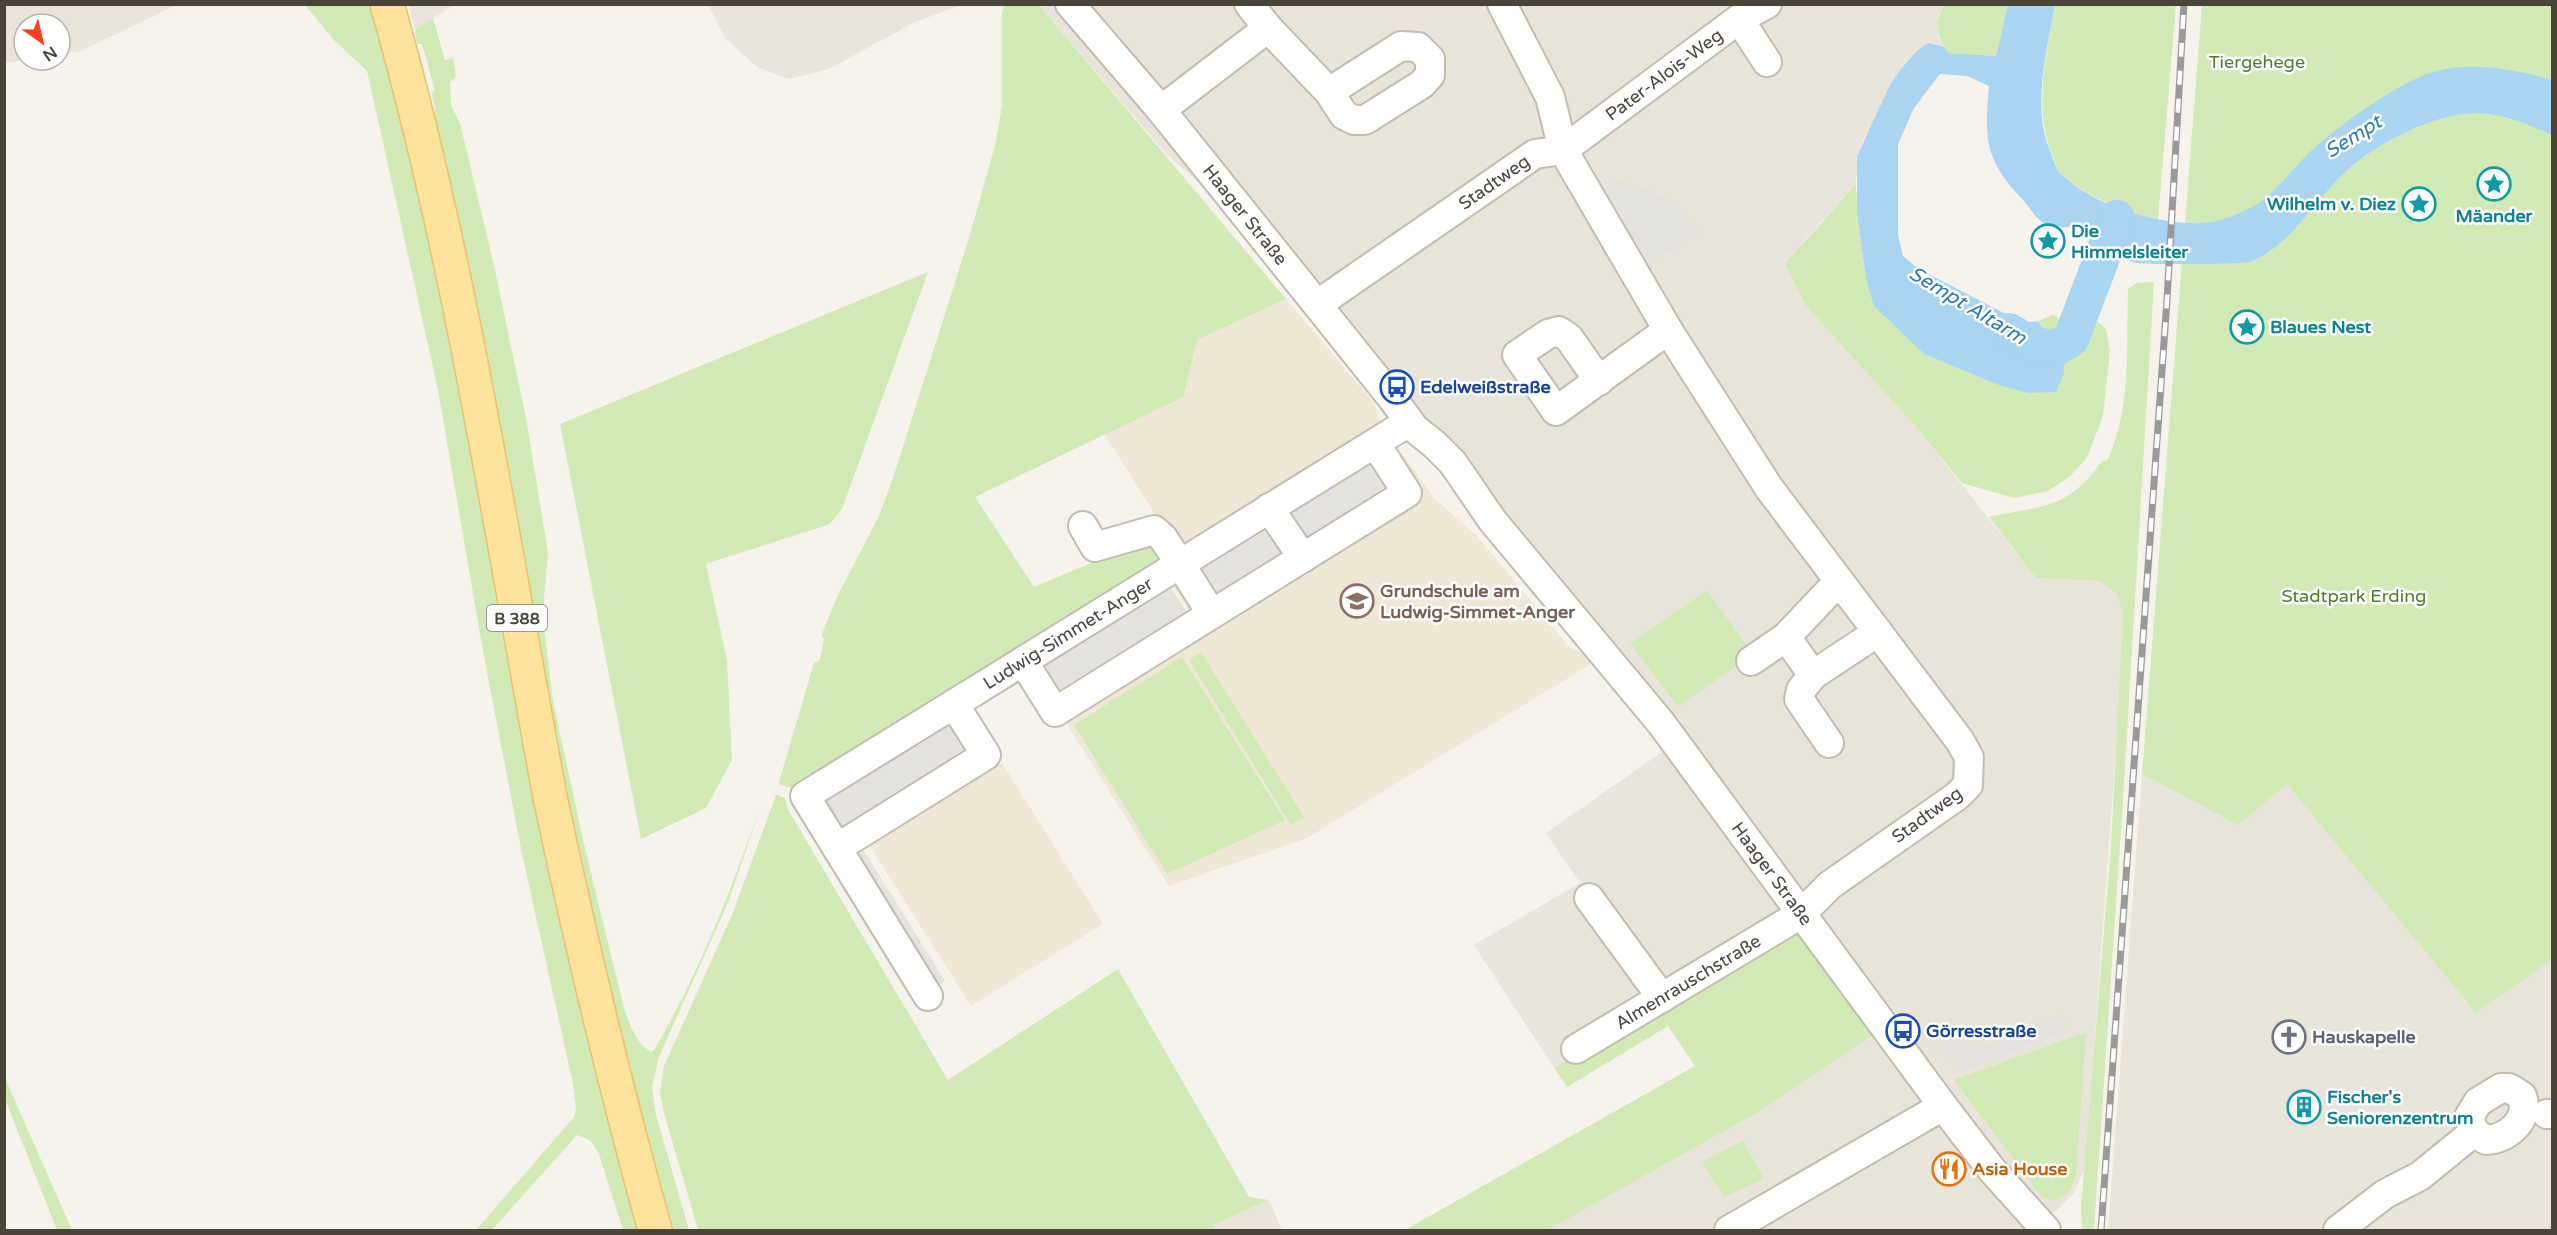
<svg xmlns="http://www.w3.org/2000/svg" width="2557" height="1235" font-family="'Varela Round',sans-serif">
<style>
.residential{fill:#eae5da}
.education{fill:#efe8d6}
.green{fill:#d2eab5}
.parking{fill:#e5e3e0}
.water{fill:#a9d4f2}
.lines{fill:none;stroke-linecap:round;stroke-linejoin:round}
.river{stroke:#a9d4f2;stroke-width:36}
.minor-casing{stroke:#c2bbae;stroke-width:32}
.major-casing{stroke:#e6c16a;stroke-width:36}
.minor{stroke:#fff;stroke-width:28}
.major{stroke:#ffe39c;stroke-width:33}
.rail-casing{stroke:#9a9a9a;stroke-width:7}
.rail{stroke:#fff;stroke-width:4.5;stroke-dasharray:14;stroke-linecap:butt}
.labels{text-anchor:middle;stroke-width:5;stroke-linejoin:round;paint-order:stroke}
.shield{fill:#fff;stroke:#817c74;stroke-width:1.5}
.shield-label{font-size:16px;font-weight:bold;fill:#4b4439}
.park-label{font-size:18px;fill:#4a7f2a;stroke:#fff}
.street-label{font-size:18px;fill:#4b4439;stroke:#fff}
.culture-label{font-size:18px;font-weight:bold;fill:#0d838f;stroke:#fff;text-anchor:start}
.transit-label{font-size:18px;font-weight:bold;fill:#164399;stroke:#fff;text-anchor:start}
.education-label{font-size:18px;font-weight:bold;fill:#785e54;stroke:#fff;text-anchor:start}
.worship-label{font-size:18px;font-weight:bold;fill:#5b616d;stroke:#fff;text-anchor:start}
.food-label{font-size:18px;font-weight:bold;fill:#c56008;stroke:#fff;text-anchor:start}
.water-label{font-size:20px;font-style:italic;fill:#2e7ab2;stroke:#fff}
</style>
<rect width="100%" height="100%" fill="#f6f3ec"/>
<path class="residential" d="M5,4h171v1l-95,46 -21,3v-30h-36v36l-19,3z
M409,4l45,1 -39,25z
M708,5v-1l253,1 -48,18 -84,46 -40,10 -32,-12 -31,-28z
M1039,5h905l-6,11 -1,20 7,11 -16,-3 -64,94 -7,18 -1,28 -53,58 3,64 110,121 120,151 64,3 18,14 5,21 -3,77 -35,475 -11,25 -37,37h-489l212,-119 113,-76 -183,-42 -136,75 -80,-123 106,-62 -34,-50 136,-95 -395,-482 -120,-101z
M2142,774l96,51 49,-42 189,230 76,-53v270h-444z
M1269,1200l13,30h-67l-2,-5z"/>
<path class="education" d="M1286,299l88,104 6,20 55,76 41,36 93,112 14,6 8,11 -284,174 -138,48 -103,-163 138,-88 -42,-68 19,-12 -109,-172 125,-43z
M1002,763l101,161 -132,82 -101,-160z"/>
<path class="green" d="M305,5h68l21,71 247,1154h-18l-24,-76 -9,-14 -13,-5 -85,95h-16l98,-113 2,-8 -3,-25 -51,-230 -39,-203 -45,-261 -71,-319 -33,-31z
M1004,5h35l247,294 -89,41 -14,57 -208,100 59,90 112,-47 16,27 -362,223 -20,-5 -1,-3 35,-119 6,-3 4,-21 -2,-2 1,-6 15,-36 41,-79 15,-41 75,-237 27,-96 6,-37v-93z
M1944,5h64l-12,51 -48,-3c-12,-19 -15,-28 -4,-48z
M2055,5h121l-18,214c-22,-3 -41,-11 -61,-21 -12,-6 -29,-15 -38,-26 -2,-3 -4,-9 -5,-13 -22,-49 -8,-104 1,-154z
M2202,5h350v955l-76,53 -189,-229 -49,41 -96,-51z
M433,18l12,42 8,-2 3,19 -6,5 1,23 9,19 8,32 25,105 33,157 22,134 -4,46v30l9,73 31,143 40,164c7,18 10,33 27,44l3,-2c46,-78 76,-159 107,-244l-33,97 -69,154 -7,29 3,25 34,119h-18l-82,-309 -151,-767 -4,-52 -3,-9 4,-3 -13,-46h-5l-2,-14z
M1856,184l1,28 9,67 34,50 24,25 72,30 67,-26 -9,-9 -16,-28 16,-7 27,29 4,-24 9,-1 12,11 4,22 -7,65 -16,42 -18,19 -21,14 -34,7 -52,-15 -46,-56 -110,-121 -21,-42z
M928,272l-86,237 -12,15 -124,40 21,96 5,100 -26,48 -65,31 -81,-415z
M2154,282l-32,534 -28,414h-12l-1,-23 30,-361 12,-230 -5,-21 -18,-14 -64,-3 -47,-61c51,-11 79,-7 113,-56h5c25,-52 19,-116 21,-172l9,-6z
M1707,590l46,65 -75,51 -48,-62z
M1201,652l103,165 -13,8 -102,-165z
M1182,657l103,163 -118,54 -93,-149z
M776,795l9,3 2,10 161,272 170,-111 131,228 20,3 -56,25 2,5h-517l-34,-117 -4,-21 4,-26 68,-151z
M1794,929l79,106 -113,76 -212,119h-143l290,-164 -27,-40 -101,61 -13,-19 136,-75z
M2086,1032l-10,144 -7,16 -15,9 -12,-4 -88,-117z
M4,1076l68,154h-15l-52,-131z
M1743,1141l21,38 -40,18 -22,-35z"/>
<path class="parking" d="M1613,176l62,26 25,29 -61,40 -47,-84z
M1384,447l24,39 -190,118 -24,-38z
M1167,582l25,38 -134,84 -25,-39z
M951,717l24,38 -134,84 -25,-39z
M864,851l81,130 -12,8 -81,-130z
M2063,1014l4,15 -101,42 -42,-31 22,-14 26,25z"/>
<path class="water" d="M2008,5h47c-8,44 -23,99 -6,143 3,8 6,19 11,25 31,33 109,56 152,49 13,-2 31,-10 42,-16 23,-14 37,-36 56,-54 25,-24 84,-66 117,-78 39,-14 87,-5 125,6v55c-23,-10 -46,-21 -73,-22 -46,-1 -114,35 -144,69 -26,28 -48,65 -85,80 -5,2 -104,3 -113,1 -10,-2 -21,-7 -30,-10 -11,-5 -13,-17 -22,-23 -9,-7 -28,2 -43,-8 -7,-5 -12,-14 -18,-21 -39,-41 -40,-60 -35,-115l-22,-10 -27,-2 -26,34 -16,36v91l5,21 14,12 106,55 15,-2 16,28 9,8 1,16 -8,19 -28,1 -32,-9 -72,-30 -50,-48 -8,-27 -9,-67v-56l33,-71 11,-16 16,-18 11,-8 16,4 5,6 47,3z"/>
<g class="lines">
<path class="river" d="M2009,331l20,12 25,6 17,-10 46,-121"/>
<g class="minor-casing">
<g id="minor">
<path id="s1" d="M1070,4l91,106 231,288 23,31 19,15 19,19 39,57 169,203 282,383 49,64 54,60"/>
<path d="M1502,4l48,93 13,53 105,180 101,158 191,253 9,16 -1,28 -11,11 -127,89 -29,29 -225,135"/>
<path d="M1739,19l28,43"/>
<path d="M1268,28l61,64 72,-46 17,1 12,12v16l-8,9 -57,36h-11l-10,-5 -15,-23"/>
<path d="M1161,110l107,-82 -19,-24"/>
<path id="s2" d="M1563,150l176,-131 28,-15"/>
<path id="s3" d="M1318,304l217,-150 28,-4"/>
<path d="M1599,381l-30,-43 -10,-7 -11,3 -31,21 39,56 112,-81"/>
<path d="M1375,443l32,50 -195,121 -32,-50 229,-142"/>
<path d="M1269,508l34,50"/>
<path d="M1839,581l-53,56 27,38 65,-43"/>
<path d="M1023,661l32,51 157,-98"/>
<path d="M1751,661l35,-24"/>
<path d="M1813,675l-12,15 -2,9 30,44"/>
<path d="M954,704l32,51 -149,93 -32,-52z"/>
<path id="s4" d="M954,704l226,-140 -17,-26 -9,-8 -59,17 -12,-21"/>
<path d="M837,848l91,148"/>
<path d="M1589,898l73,100"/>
<path d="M2501,1088h8l13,8c9,23 -14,43 -36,44l-12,-8 -5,-15 9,-15z"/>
<path d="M2547,1114h5"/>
<path d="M1729,1230l214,-124"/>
<path d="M2338,1230l47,-36 35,-18 54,-44"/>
</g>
</g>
<g class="major-casing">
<path id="major" d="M387,4c74,260 114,528 163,793 31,146 65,290 105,433"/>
</g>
<use href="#minor" class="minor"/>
<use href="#major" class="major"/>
<g class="rail-casing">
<path id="rail" d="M2101,1230l66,-930 17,-296"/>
</g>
<use href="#rail" class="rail"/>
</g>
<defs>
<g id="sight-ring" transform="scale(1.725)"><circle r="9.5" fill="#fff" stroke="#0f9aa8" stroke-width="1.5"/><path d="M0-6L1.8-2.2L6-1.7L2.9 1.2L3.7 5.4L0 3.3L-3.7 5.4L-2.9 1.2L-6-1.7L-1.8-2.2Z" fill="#0f9aa8"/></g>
<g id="bus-ring" transform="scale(1.725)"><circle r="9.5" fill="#fff" stroke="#1a4fb4" stroke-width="1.5"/><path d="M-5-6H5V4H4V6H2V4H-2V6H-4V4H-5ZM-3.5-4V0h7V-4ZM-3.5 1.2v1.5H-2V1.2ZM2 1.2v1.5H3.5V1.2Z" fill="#1a4fb4"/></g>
<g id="school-ring" transform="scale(1.725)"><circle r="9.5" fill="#fff" stroke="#8d6e63" stroke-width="1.5"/><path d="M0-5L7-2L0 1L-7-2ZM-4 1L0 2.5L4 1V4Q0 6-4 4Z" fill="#8d6e63"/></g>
<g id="church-ring" transform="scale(1.725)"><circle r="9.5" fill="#fff" stroke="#6b7280" stroke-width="1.5"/><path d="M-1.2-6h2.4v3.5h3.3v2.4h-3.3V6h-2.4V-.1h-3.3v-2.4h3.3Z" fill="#6b7280"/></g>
<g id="building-ring" transform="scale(1.725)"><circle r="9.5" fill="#fff" stroke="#0f9aa8" stroke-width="1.5"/><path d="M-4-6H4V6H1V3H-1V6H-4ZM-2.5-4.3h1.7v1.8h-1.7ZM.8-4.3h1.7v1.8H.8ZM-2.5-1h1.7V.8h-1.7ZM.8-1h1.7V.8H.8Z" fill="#0f9aa8"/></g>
<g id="restaurant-ring" transform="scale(1.725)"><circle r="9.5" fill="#fff" stroke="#e8710a" stroke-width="1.5"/><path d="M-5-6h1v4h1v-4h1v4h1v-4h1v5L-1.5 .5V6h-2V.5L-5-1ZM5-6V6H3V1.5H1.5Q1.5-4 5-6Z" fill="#e8710a"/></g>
</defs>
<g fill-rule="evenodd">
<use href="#sight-ring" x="2494" y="184"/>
<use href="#sight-ring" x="2419" y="204"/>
<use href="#sight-ring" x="2048" y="241"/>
<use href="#sight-ring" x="2247" y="327"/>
<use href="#bus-ring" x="1397" y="387"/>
<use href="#school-ring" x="1357" y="601"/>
<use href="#bus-ring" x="1903" y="1031"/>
<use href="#church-ring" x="2289" y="1037"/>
<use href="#building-ring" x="2304" y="1107"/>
<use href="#restaurant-ring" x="1949" y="1169"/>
</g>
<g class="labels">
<rect class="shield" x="487" y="605" width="60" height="26" rx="4.5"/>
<g class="shield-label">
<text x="517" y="624">B 388</text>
</g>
<g class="park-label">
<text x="2257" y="68">Tiergehege</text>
<text x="2354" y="602">Stadtpark Erding</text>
</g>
<g class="street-label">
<text dy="6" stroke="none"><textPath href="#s2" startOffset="126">Pater-Alois-Weg</textPath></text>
<text dy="6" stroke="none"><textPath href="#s3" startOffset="214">Stadtweg</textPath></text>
<text dy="6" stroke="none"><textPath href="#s1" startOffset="274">Haager Straße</textPath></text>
<text dy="6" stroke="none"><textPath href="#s4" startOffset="134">Ludwig-Simmet-Anger</textPath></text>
<text transform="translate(1927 815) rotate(-36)" y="6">Stadtweg</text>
<text dy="6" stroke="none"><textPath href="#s1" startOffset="1119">Haager Straße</textPath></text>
<text transform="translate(1688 982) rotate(-31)" y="6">Almenrauschstraße</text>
</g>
<g class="culture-label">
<text x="2396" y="210" text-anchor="end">Wilhelm v. Diez</text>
<text x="2494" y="222" text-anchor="middle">Mäander</text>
<text x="2071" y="237">Die<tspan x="2071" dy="21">Himmelsleiter</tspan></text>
<text x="2270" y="333">Blaues Nest</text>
<text x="2327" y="1103">Fischer's<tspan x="2327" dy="21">Seniorenzentrum</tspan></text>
</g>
<g class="transit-label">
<text x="1420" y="393">Edelweißstraße</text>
<text x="1926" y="1037">Görresstraße</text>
</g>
<g class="education-label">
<text x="1380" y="597">Grundschule am<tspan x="1380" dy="21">Ludwig-Simmet-Anger</tspan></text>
</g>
<g class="worship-label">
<text x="2312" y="1043">Hauskapelle</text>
</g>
<g class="food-label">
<text x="1972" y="1175">Asia House</text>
</g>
<g class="water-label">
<text transform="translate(2353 136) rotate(-32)" y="7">Sempt</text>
<text transform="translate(1968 305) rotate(31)" y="7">Sempt Altarm</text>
</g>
</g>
<rect width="2557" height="1235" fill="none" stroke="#4b4439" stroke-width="12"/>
<g transform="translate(42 42) rotate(146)"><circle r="28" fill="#ffffff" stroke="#b7b4b0" stroke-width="1.5"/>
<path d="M0-4.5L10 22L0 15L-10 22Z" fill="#fc3f1d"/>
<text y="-9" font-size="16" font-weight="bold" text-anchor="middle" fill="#4b4439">N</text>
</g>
</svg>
